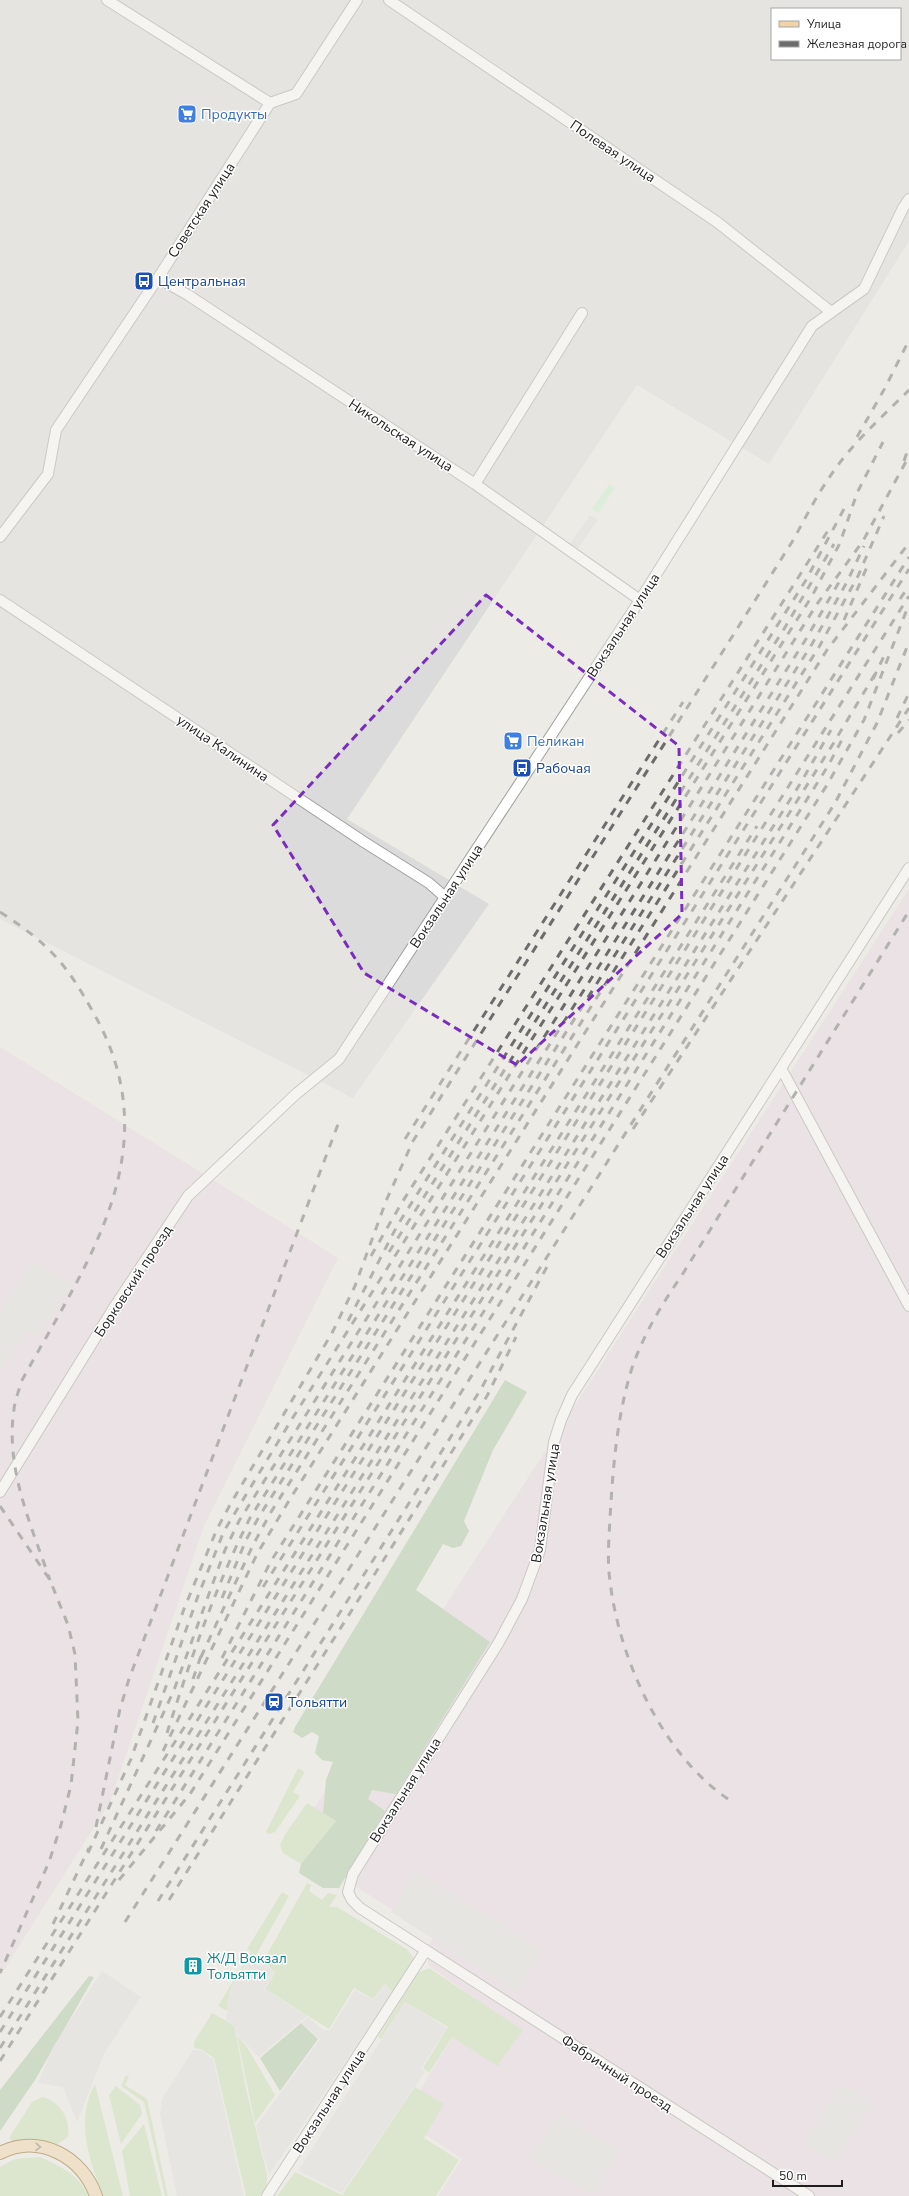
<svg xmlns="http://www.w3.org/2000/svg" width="909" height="2196" font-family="'Nunito Sans',sans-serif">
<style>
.residential{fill:#dcdbdb;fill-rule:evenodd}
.industrial{fill:#e6d8e2}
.grass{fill:#c7e1b1}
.forest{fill:#a9c79f}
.park{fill:#c7f2cc}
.parking{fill:#dedede}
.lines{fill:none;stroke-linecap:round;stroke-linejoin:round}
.minor-casing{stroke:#9f9f9f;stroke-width:12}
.major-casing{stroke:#846313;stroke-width:14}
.minor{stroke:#fff;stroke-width:10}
.major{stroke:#f0d3a7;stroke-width:12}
.rail{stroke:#6c6c6c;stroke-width:3;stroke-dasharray:8 8;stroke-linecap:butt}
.oneway{stroke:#877862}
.marked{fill:none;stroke:#7b2cbf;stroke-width:3;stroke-dasharray:8 5;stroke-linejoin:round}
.labels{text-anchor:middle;stroke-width:3;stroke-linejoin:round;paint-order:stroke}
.shop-label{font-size:14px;fill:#366cbe;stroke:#fff;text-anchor:start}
.street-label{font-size:14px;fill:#1e1e1e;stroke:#fff}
.transit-label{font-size:14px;fill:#164399;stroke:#fff;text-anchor:start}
.culture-label{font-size:14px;fill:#0d838f;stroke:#fff;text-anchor:start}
</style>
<rect width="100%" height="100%" fill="#edebe5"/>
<path class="residential" d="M0,0h909v241l-140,223 -132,-79 -290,434 142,85 -136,194 -353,-179zM772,9h128v50h-128z"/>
<path class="industrial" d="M909,889v1307h-471l24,-37 -60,-40 74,-120 -47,-33 -3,-16 8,-13 -143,-93z
M0,1047l338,211 -134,268 -94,276 -110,174z"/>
<path class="grass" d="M298,1768l7,4 -12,20 7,4 -25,36 -6,2 -3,-2z
M307,1803l29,18 -35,43 -18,-11 -3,-8 6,-12z
M307,1883l4,2 -2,6 13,9 6,-7 9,2 -8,12h8l71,43 6,9 -22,33 -7,-8 -12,15 -19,-11 -25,41 -64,-40 10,-16 -11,-13z
M282,1892l7,4 -35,63 -4,-1 -20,32 -3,21 -9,-5 33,-54 -4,-3z
M429,1968l94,62 -26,36 -45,-29 -23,36 -6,-5 25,-41 -43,-25 -24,37 -3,-2 40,-64z
M212,2013l20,11 3,5 11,60 21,85v11l-5,11h-16l-32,-138 -13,-9 -7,-1v-6z
M237,2036l10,11 28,48 -20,28z
M126,2075l3,2 -4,8 22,14 21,97h-3l-21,-94 -23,-16z
M95,2084l28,112h-20c-14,-36 -28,-76 -8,-112z
M116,2086l24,19 2,9 -21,30 -12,-49z
M415,2087l29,17 -20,34 35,22 -23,36h-159l18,-24 47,23z
M42,2097c18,4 29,22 26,40l-10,7 -45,-3 -4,-3 23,-36z
M144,2124l18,72h-32l-8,-45z
M40,2157c20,9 40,18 48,39h-88v-29l15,-8z"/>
<path class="forest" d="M505,1380l22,12 -34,58 -29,71 5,10 -8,15 -8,2 -10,-4 -27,46 74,52 -94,152 -24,-4 -4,9 17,12 -46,77h-16l-24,-15 2,-9 35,-43 -13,-8 3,-33 7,-18 -11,-2 -7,-7 4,-17 -7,-4 -10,6 -9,-6 2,-5z
M89,1976l5,1 -59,103 -35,51v-41z
M301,2023l17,16 -38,52 -20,-33z"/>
<path class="park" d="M609,484l6,4 -17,25 -6,-4z"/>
<path class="parking" d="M590,515l8,5 -24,34 -8,-5z
M34,1261l37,24 -33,52 -12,-7 -26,40v-58z
M417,1871l125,80 -26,41 -125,-80z
M251,1958l13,3 10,12 -10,16 43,27 -48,41 -22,-22 -4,-11 -7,-4 4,-29z
M102,1971l39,26 -37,57 -27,68 -14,-35 -25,-4 15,-36z
M385,1985l7,8 -123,182 -13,-49 64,-87 -18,-16 6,-6 15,13h7l25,-40 18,10z
M405,2002l42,26 -26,40 4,4 -83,121 -44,-22z
M193,2050h8l12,9 31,137h-67l-17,-82 2,-15z
M842,2085l29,18 -37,59 -29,-19z
M560,2113l58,39 -27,42 -59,-36z"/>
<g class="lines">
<g class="minor-casing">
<path id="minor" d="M107,0l163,103
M389,0l328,222 113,89
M158,278l30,17 287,189 165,116
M475,484l107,-171
M0,537l48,-63 8,-44 102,-152 112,-175 26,-9 61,-94
M0,600l364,242 65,41 16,14
M781,1068l128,238
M0,1492l115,-186 73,-110 108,-102 43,-35 301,-459 172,-274 52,-37 39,-81 6,-9
M267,2196l159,-246
M809,2196l-449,-288 -8,-8 -4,-8 5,-18 146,-232 23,-43 18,-49 14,-108 7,-22 11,-25 337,-527"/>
</g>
<g class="major-casing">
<path id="major" d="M0,2153c39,-20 83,4 96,43"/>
</g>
<use href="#minor" class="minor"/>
<use href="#major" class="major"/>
<path class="rail" d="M857,437l28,-49 24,-48
M904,461l5,-15
M900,599l9,-13
M844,620l23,-53
M873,679l13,-27
M897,718l12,-25
M898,733l11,-13
M0,912c48,31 66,51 93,100 79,138 -7,251 -72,370 -2,9 -6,18 -7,27 -9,59 17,116 36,171
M633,1129l276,-421
M405,1139l278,-437
M389,1252l395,-623 50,-85
M371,1256l30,-52 428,-675
M348,1321l49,-95 409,-646 39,-73
M0,1506l50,74 18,45 7,29 3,67 -7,64 -10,40 -12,37 -49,111
M263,1587l646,-1018
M222,1598l24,-58 14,-25 552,-871 35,-62 17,-36
M201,1657l52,-112 18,-33 548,-865 39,-71 26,-60
M222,1658l49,-97 638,-1004
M193,1679l9,-26
M153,1723l45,-127 26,-65 68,-112 520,-823 28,-53 17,-50 26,-51
M167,1733c23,-72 49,-148 83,-215l556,-879 36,-62
M163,1751l94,-197 33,-55 537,-849 82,-107
M728,1799c-66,-45 -109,-140 -118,-218 -3,-21 -1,-42 0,-63 3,-51 7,-104 23,-153 12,-33 29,-61 49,-90l227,-364
M96,1827l24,-118 9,-30 211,-560
M156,1831l672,-1065 17,-32
M101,1849l73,-159 51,-140 14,-29 578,-917 46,-63 46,-85
M88,1853l43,-94 53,-150 33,-80 14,-26 101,-170 23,-47 31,-85 27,-60 379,-599c12,-21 22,-42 35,-61 22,-35 53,-62 82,-91
M119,1880l71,-86 637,-1009 37,-65 45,-116
M169,1900l318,-504 29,-59
M158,1901l323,-512 68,-126
M125,1922l710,-1119 42,-80 32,-81
M53,1924l36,-76
M0,2017l757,-1191
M0,2032l909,-1436
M0,2048l800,-1264 31,-54
M0,2061l833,-1317 42,-70"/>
</g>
<defs><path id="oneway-chevron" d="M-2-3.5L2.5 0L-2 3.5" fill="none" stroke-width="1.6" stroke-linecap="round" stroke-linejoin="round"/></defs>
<use class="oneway" href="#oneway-chevron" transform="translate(38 2147) rotate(4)"/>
<path d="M0 0H909V2196H0ZM486,595l193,151 3,168 -165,151 -153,-92 -91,-148z" fill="#edebe5" fill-opacity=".55" fill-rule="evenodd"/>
<path class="marked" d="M486,595l193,151 3,168 -165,151 -153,-92 -91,-148z"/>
<defs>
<g id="supermarket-square" transform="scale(1)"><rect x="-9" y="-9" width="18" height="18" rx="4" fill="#3f7fe0" stroke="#fff"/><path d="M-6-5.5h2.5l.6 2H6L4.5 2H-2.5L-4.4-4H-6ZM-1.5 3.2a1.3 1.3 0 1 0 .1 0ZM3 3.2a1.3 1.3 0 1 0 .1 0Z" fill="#fff"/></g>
<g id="bus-square" transform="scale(1)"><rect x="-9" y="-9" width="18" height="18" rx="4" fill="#1a4fb4" stroke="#fff"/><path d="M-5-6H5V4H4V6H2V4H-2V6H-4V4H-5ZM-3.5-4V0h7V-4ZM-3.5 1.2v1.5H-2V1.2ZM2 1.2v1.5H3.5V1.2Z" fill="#fff"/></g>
<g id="station-square" transform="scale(1)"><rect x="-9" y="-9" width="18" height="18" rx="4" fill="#1a4fb4" stroke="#fff"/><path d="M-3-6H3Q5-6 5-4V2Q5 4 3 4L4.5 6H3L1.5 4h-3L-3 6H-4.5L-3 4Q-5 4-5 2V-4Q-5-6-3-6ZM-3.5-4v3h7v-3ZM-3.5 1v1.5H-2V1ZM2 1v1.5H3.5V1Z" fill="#fff"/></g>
<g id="building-square" transform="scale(1)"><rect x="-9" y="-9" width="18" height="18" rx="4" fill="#0f9aa8" stroke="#fff"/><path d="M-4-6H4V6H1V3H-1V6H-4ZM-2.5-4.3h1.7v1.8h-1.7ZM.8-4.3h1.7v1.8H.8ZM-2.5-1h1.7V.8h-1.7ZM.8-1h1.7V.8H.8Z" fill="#fff"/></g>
</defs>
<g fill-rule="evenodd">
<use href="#supermarket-square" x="187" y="114"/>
<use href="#bus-square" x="144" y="281"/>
<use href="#supermarket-square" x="513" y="741"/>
<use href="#bus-square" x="522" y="768"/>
<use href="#station-square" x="274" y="1702"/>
<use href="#building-square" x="193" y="1966"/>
</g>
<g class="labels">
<g class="shop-label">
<text x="201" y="119">Продукты</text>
<text x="527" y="746">Пеликан</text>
</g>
<g class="street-label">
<text transform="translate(613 151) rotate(34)" y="5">Полевая улица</text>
<text transform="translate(201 210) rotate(-57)" y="5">Советская улица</text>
<text transform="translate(401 435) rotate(33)" y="5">Никольская улица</text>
<text transform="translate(623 625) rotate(-57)" y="5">Вокзальная улица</text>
<text transform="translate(223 748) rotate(34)" y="5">улица Калинина</text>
<text transform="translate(446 896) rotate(-57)" y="5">Вокзальная улица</text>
<text transform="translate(692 1206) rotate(-57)" y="5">Вокзальная улица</text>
<text transform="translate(133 1281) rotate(-57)" y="5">Борковский проезд</text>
<text transform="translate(545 1503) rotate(-81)" y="5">Вокзальная улица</text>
<text transform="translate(405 1790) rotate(-58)" y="5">Вокзальная улица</text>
<text transform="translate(617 2073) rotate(33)" y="5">Фабричный проезд</text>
<text transform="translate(329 2101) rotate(-57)" y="5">Вокзальная улица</text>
</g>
<g class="transit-label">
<text x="158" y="286">Центральная</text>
<text x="536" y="773">Рабочая</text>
<text x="288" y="1707">Тольятти</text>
</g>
<g class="culture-label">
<text x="207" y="1963">Ж/Д Вокзал<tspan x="207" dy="16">Тольятти</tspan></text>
</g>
</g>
<rect x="771" y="8" width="130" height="52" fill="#ffffff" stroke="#a5a5a5"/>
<rect x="779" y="21" width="20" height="6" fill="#f0d3a7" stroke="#a5a5a5"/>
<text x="807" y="28" font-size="12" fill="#1e1e1e">Улица</text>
<rect x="779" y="41" width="20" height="6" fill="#6c6c6c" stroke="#a5a5a5"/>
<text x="807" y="48" font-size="12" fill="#1e1e1e">Железная дорога</text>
<path d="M773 2180v6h69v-6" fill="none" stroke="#1e1e1e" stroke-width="2"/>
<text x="779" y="2180" font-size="12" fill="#1e1e1e" stroke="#ffffff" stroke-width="3" paint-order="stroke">50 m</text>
</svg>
